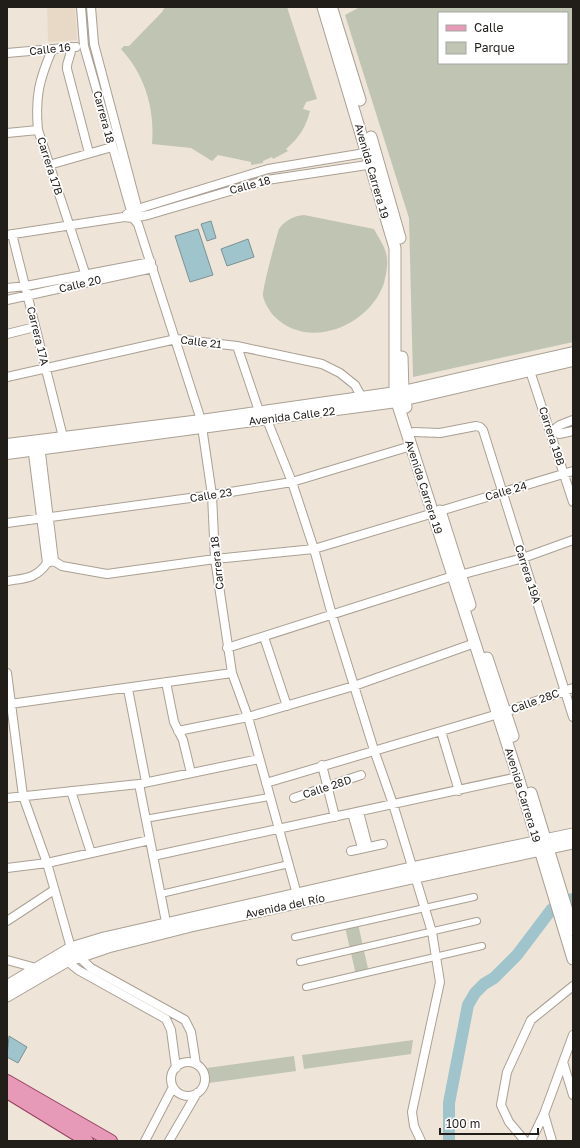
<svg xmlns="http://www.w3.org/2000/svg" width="580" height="1148" font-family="'Golos Text',sans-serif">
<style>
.built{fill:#e8d9c6}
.green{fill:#bfc5b2;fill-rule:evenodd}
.water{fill:#a0c4cc;stroke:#7a9296}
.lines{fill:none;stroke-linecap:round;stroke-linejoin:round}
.river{stroke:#a0c4cc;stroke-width:12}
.pedestrian-casing{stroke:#aaa094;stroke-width:8}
.minor-casing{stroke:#aaa094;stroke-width:10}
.tertiary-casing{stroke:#aaa094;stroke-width:12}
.secondary-casing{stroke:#aaa094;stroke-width:13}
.primary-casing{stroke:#974161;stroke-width:14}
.pedestrian{stroke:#fff;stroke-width:6}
.minor{stroke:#fff;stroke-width:8}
.tertiary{stroke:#fff;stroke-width:10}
.secondary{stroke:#fff;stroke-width:11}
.primary{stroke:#e799b8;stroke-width:12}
.labels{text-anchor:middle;stroke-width:3.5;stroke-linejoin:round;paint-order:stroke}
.street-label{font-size:11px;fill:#211d19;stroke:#fff}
</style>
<rect width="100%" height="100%" fill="#eee4d7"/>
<path class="built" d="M47,7h28l2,33 -29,2z"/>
<path class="green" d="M165,7h122l30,92 -11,3 -3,7 7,2c-4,16 -11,27 -24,38l2,2 -15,8 -1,-2 -9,4v2l-12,2v-3l-33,-7 -6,6 -21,-13 -39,-4c3,-35 -7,-69 -31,-95l3,-3h5l33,-34z
M360,7h213v335l-160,35 -4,-159 -64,-203zM439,13h128v50h-128z
M304,215l70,14c4,8 10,16 12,24 3,10 0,21 -2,30 -14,43 -77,69 -111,32 -4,-5 -9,-13 -10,-19 -1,-6 13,-58 16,-67 6,-9 15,-13 25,-14z
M358,924l11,49 -13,2 -11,-48z
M413,1040l-2,14 -107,15 -2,-14z
M294,1056l2,15 -87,12 -2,-15z"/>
<path class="water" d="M211,221l5,17 -9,3 -6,-17z
M198,229l15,46 -23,7 -15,-46z
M248,239l6,18 -27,9 -6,-17z
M9,1036l18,11 -9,16 -11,-6z"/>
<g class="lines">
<path class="river" d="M449,1141v-38l19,-98 7,-12 9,-9 10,-6 23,-23 34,-45 10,-7 12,-4"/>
<g class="pedestrian-casing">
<path id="pedestrian" d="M145,819l124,-22
M161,894l128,-30
M295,937l179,-40
M300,962l177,-41
M306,987l176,-41"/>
</g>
<g class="minor-casing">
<path id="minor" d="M81,7l3,39 49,172 5,6 63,196 11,75 3,64 17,114 16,44 50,181
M91,7l3,37 45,170
M71,47c1,9 -5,14 -4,22l22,84
M52,50c-13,30 -17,47 -14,80l50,152
M7,53l69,-6
M7,133l31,-3
M49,165l63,-18
M127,214l4,-3 137,-42 103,-17
M12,234l51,203
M7,235l117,-18 9,1 15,-3 119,-35 107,-16
M7,288l19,-2 125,-24
M7,300l146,-32
M7,334l28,-7
M237,346l22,65
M530,371l43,131
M7,377l169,-38 61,7 85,18 18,9 15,12 6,11
M267,420l25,62 22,67 18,66 42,135 19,54 39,128 8,50 -28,130 2,14 7,15
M573,420l-13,5 -4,3 3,6 14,-3
M414,432l26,1 36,-7 4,1 3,3 90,287
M40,445l14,116
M32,446l15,117
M7,523l205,-28 80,-13 119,-36
M460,575l63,-17 50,-18
M7,581c18,-3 29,-2 40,-18l7,-2 8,5 45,8 108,-15 99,-10 259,-78
M264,637l23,69
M227,648l226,-72
M7,673l16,123 24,67 24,85
M166,682l8,40 9,18 8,33
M128,689l18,93
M10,704l222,-31
M178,731l70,-14 106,-31 121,-43
M441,731l18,60
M322,765l13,52
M266,783l239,-71 68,-24
M139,784l28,143
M71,791l20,62
M7,798l132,-14 120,-25
M294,798l67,-23
M359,812l9,35
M352,813l10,35
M351,851l32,-7
M153,856l365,-79
M7,868l40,-5 103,-23
M7,921l47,-31
M78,956l13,12 94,52 6,12 5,32
M7,960l29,8
M67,961l11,9 88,49 5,11 5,38
M563,1062l10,33
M171 1079a17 17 0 1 1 34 0a17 17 0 1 1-34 0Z
M544,1114l8,27
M145,1141l28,-54
M169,1141l28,-48
M525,1141l-16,-19 -8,-17 6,-33 24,-52 42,-34
M531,1141l13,-27 29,-79"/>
</g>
<g class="tertiary-casing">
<path id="tertiary" d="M7,444l194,-24 202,-29 170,-39
M7,454l390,-52 176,-41"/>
</g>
<g class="secondary-casing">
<path id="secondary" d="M323,7l72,241v143l2,11 121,375 55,182
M332,9l28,91
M371,137l29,101
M402,357l1,34 3,16
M440,511l30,94
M487,658l26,78
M531,793l42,137
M7,986l64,-38 33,-10 307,-70 162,-34
M7,996l60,-35 41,-14 83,-21 382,-83"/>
</g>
<g class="primary-casing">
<path id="primary" d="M7,1081l104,60
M7,1092l80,49"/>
</g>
<use href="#pedestrian" class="pedestrian"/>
<use href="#minor" class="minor"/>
<use href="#tertiary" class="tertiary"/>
<use href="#secondary" class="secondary"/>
<use href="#primary" class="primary"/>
</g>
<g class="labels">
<g class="street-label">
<text transform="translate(50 49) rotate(-6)" y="4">Calle 16</text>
<text transform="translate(104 117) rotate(75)" y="4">Carrera 18</text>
<text transform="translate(50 166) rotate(72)" y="4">Carrera 17B</text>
<text transform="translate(372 171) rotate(74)" y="4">Avenida Carrera 19</text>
<text transform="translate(250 185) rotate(-15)" y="4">Calle 18</text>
<text transform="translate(80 284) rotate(-13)" y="4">Calle 20</text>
<text transform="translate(38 336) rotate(76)" y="4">Carrera 17A</text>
<text transform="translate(201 342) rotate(7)" y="4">Calle 21</text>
<text transform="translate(292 416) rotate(-7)" y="4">Avenida Calle 22</text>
<text transform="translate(552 436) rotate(72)" y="4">Carrera 19B</text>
<text transform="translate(424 487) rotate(72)" y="4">Avenida Carrera 19</text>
<text transform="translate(506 491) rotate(-16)" y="4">Calle 24</text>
<text transform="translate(211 495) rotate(-9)" y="4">Calle 23</text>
<text transform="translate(217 563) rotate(-96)" y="4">Carrera 18</text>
<text transform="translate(528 574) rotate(72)" y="4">Carrera 19A</text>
<text transform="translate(535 701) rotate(-20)" y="4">Calle 28C</text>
<text transform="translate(327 787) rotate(-18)" y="4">Calle 28D</text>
<text transform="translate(523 795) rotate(73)" y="4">Avenida Carrera 19</text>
<text transform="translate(285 906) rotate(-12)" y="4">Avenida del Río</text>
</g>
</g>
<rect width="580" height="1148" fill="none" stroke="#211d19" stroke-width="16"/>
<rect x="438" y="12" width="130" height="52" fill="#ffffff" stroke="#a6a5a3"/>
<rect x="446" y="25" width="20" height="6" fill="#e799b8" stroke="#a6a5a3"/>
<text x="474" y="32" font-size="12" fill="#211d19">Calle</text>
<rect x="446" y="42" width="20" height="12" fill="#bfc5b2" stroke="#a6a5a3"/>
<text x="474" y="52" font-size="12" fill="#211d19">Parque</text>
<path d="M440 1128v6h98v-6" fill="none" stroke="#211d19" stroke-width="2"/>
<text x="446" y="1128" font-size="12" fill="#211d19" stroke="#ffffff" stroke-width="3" paint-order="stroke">100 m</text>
</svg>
